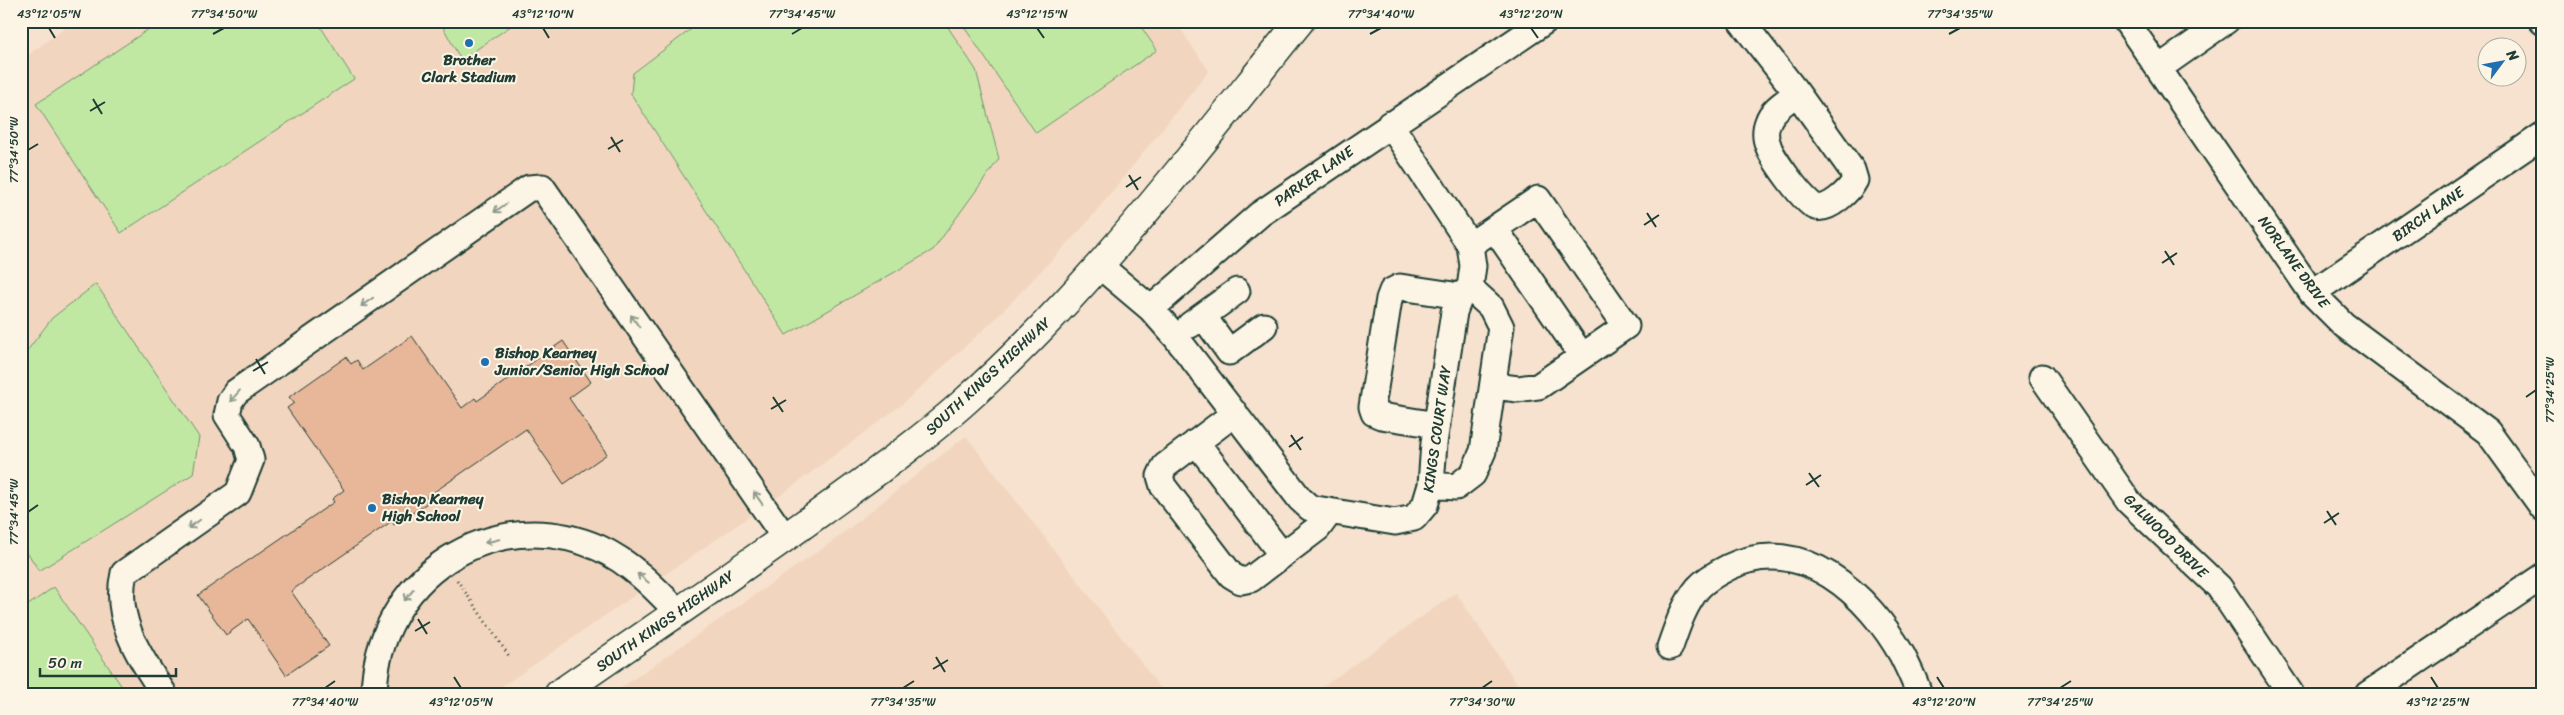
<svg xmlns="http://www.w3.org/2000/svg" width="2564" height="715" font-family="Sriracha,sans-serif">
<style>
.built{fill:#f2d5be}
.green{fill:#c0e8a3;stroke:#70926c}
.building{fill:#e8b799;stroke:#1f3d34}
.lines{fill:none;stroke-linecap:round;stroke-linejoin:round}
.minor-casing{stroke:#1f3d34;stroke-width:29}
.major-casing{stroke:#1f3d34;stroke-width:31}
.path{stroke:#1f3d34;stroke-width:3;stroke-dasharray:1 4;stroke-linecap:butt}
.minor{stroke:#fcf5e5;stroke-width:25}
.major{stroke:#fcf5e5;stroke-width:28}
.oneway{stroke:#8e998c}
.ticks{fill:none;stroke:#1f3d34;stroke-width:2}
.poi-dot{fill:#1f6fb2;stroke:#fcf5e5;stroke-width:2}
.labels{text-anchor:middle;stroke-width:4;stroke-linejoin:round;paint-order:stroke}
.poi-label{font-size:15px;font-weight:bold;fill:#1f3d34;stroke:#fcf5e5;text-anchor:start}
.street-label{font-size:15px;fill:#1f3d34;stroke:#fcf5e5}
.neatline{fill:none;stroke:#1f3d34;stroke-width:2}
.ticks-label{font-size:12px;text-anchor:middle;fill:#1f3d34}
</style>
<rect width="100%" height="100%" fill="#f6e2ce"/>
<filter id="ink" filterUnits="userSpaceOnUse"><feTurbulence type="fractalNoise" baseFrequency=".02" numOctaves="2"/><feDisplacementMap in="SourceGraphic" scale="10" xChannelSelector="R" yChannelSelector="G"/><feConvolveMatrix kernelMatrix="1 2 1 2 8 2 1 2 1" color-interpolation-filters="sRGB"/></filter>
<g filter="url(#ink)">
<path class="built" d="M75,21h1100l34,50 -125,155 -89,93 -94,86 -116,87 -294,202h-470v-634z
M966,436l199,258h-553l221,-153z
M1456,593l68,101h-212z"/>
<path class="green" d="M161,21h156l37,58 -233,154 -85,-129z
M436,21h82l-57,39 -18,-33z
M702,21h242l32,49 23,89 -66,91 -147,85 -155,-241 2,-21z
M960,21h177l20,29 -121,83z
M96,284l103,153 -6,37 -154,97 -18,-29v-183l31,-41z
M54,587l73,107h-106v-84z"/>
<path class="building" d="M412,336l50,72 13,-10 2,3 86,-60 28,41 -22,16 38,56 -43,30 -38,-55 -102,70 3,4 -16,11 -17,11 -2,-4 -101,70 38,55 -43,29 -38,-56 -22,16 -28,-40 136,-93 -2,-3 12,-9 -57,-82 7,-5 -5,-6 57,-40 5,7 6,-4 6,10z"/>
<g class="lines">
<g class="minor-casing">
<path id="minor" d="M1741,21l56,72
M2126,21l186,272 32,32 144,107 55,76
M2542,21l1,1
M2159,68l67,-47
M1797,93l55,77 3,10c-5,10 -26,31 -39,27 -11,-3 -45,-50 -48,-62 -3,-7 -3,-16 0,-23 4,-13 19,-21 29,-29z
M1495,229l87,127
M1470,245l68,-46 88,127 -87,60 -21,3 -24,-3
M1100,266l51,43 24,27 125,163 10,9 85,14 19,-4 11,-13 6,-20 3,-42 20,-131 6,-16 10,-8 3,-22 -3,-21 -80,-121
M2312,293l231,-158
M1151,309l109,-95 285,-193
M1203,316l26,36 35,-26
M1190,325l47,-34
M2042,377l87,125 90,85 72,107
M1235,413l-70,53 -5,10 3,10 68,89 10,6 10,-2 67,-51 11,-15
M1437,425l-56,-9 -7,-3 -2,-6 17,-108 3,-8 8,-4 60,9
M1196,442l86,113
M1431,485l25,2 17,-13 10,-23 18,-124 -10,-20 -21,-19
M1670,647c7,-20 14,-42 28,-59 8,-9 21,-16 31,-21 73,-35 140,29 173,88 6,12 13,26 17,39
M164,694c-24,-37 -51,-75 -40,-121l114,-80 13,-33 -4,-14 -20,-31 3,-14 6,-9 293,-204 13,-1 243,351
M374,694c2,-116 118,-193 225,-146 31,14 56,40 79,64
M2368,694l175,-118"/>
</g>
<g class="major-casing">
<path id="major" d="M559,694c88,-61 176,-120 262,-182 48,-35 97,-69 141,-108 128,-113 231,-251 338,-383"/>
</g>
<path class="path" d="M457,580l52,76"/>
<use href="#minor" class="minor"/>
<use href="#major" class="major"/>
</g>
<defs><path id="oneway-shaft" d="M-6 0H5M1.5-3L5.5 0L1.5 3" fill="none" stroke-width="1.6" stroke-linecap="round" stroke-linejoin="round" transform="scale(1.25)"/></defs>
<g class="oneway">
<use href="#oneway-shaft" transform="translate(500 208) rotate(145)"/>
<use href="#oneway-shaft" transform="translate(367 302) rotate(145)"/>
<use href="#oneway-shaft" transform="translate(635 321) rotate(-125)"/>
<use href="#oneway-shaft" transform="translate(235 396) rotate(131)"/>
<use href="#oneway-shaft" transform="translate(758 498) rotate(-125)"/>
<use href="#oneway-shaft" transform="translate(194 524) rotate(145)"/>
<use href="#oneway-shaft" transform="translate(492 541) rotate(167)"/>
<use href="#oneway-shaft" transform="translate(643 578) rotate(-141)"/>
<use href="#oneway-shaft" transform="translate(409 595) rotate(130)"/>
</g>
</g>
<path class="ticks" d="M49,28l6,10M543,28l6,10M1037,28l7,10M1531,28l7,10M213,34l11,-6M792,34l10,-6M1370,34l11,-6M1949,34l11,-6M93,99l9,15M90,111l15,-9M611,137l9,15M608,149l15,-9M28,150l10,-6M1129,175l9,15M1126,187l15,-10M1647,213l9,14M1644,225l15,-10M2165,251l9,14M2162,263l15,-10M256,359l9,15M253,371l15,-9M773,397l10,15M2526,397l10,-7M771,409l15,-9M1291,435l10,15M1289,447l14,-10M1809,473l10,14M1806,485l15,-10M2327,511l9,14M28,512l10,-7M2324,523l15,-10M418,619l9,15M415,631l15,-9M936,657l9,15M933,669l15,-9M454,677l7,11M1937,677l7,11M2431,677l7,11M325,688l10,-7M903,688l11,-7M1482,688l10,-7M2060,688l11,-7"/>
<g class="poi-dot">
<circle cx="469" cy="43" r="5"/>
<circle cx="485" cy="362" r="5"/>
<circle cx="372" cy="508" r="5"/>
</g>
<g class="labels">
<g class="poi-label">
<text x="469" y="65" text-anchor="middle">Brother<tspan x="469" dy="17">Clark Stadium</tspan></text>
<text x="495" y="358">Bishop Kearney<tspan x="495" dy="17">Junior/Senior High School</tspan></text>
<text x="382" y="504">Bishop Kearney<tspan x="382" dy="17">High School</tspan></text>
</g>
<g class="street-label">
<text transform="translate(1314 176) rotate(-35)" y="5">PARKER LANE</text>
<text transform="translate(2428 214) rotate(-35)" y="5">BIRCH LANE</text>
<text transform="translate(2294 262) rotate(54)" y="5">NORLANE DRIVE</text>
<text transform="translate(988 376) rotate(-43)" y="5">SOUTH KINGS HIGHWAY</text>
<text transform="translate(1437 429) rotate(-82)" y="5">KINGS COURT WAY</text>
<text transform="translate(2166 536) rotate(45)" y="5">GALWOOD DRIVE</text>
<text transform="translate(665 621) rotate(-35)" y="5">SOUTH KINGS HIGHWAY</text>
</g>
</g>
<rect width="2564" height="715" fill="none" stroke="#fcf5e5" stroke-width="55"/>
<g transform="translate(2502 62) rotate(58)"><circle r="24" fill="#fcf5e5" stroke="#a4ab9e"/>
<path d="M0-4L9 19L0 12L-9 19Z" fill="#1f6fb2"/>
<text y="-8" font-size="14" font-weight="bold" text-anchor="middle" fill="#1f3d34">N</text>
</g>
<path d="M40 668v8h136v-8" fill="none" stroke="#1f3d34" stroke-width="2.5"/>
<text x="48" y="668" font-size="15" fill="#1f3d34" stroke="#fcf5e5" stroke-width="4" paint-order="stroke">50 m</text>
<rect x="28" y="28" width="2508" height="660" class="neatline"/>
<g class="ticks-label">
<text x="49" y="18">43°12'05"N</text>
<text x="224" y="18">77°34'50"W</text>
<text x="543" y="18">43°12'10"N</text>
<text x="802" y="18">77°34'45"W</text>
<text x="1037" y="18">43°12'15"N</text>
<text x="1381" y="18">77°34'40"W</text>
<text x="1531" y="18">43°12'20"N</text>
<text x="1960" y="18">77°34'35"W</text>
<text transform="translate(14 150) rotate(-90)" y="4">77°34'50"W</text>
<text transform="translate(2550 390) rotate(-90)" y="4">77°34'25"W</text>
<text transform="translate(14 512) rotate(-90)" y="4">77°34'45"W</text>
<text x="325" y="706">77°34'40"W</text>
<text x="461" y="706">43°12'05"N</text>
<text x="903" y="706">77°34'35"W</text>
<text x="1482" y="706">77°34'30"W</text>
<text x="1944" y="706">43°12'20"N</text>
<text x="2060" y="706">77°34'25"W</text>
<text x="2438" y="706">43°12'25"N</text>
</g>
</svg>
